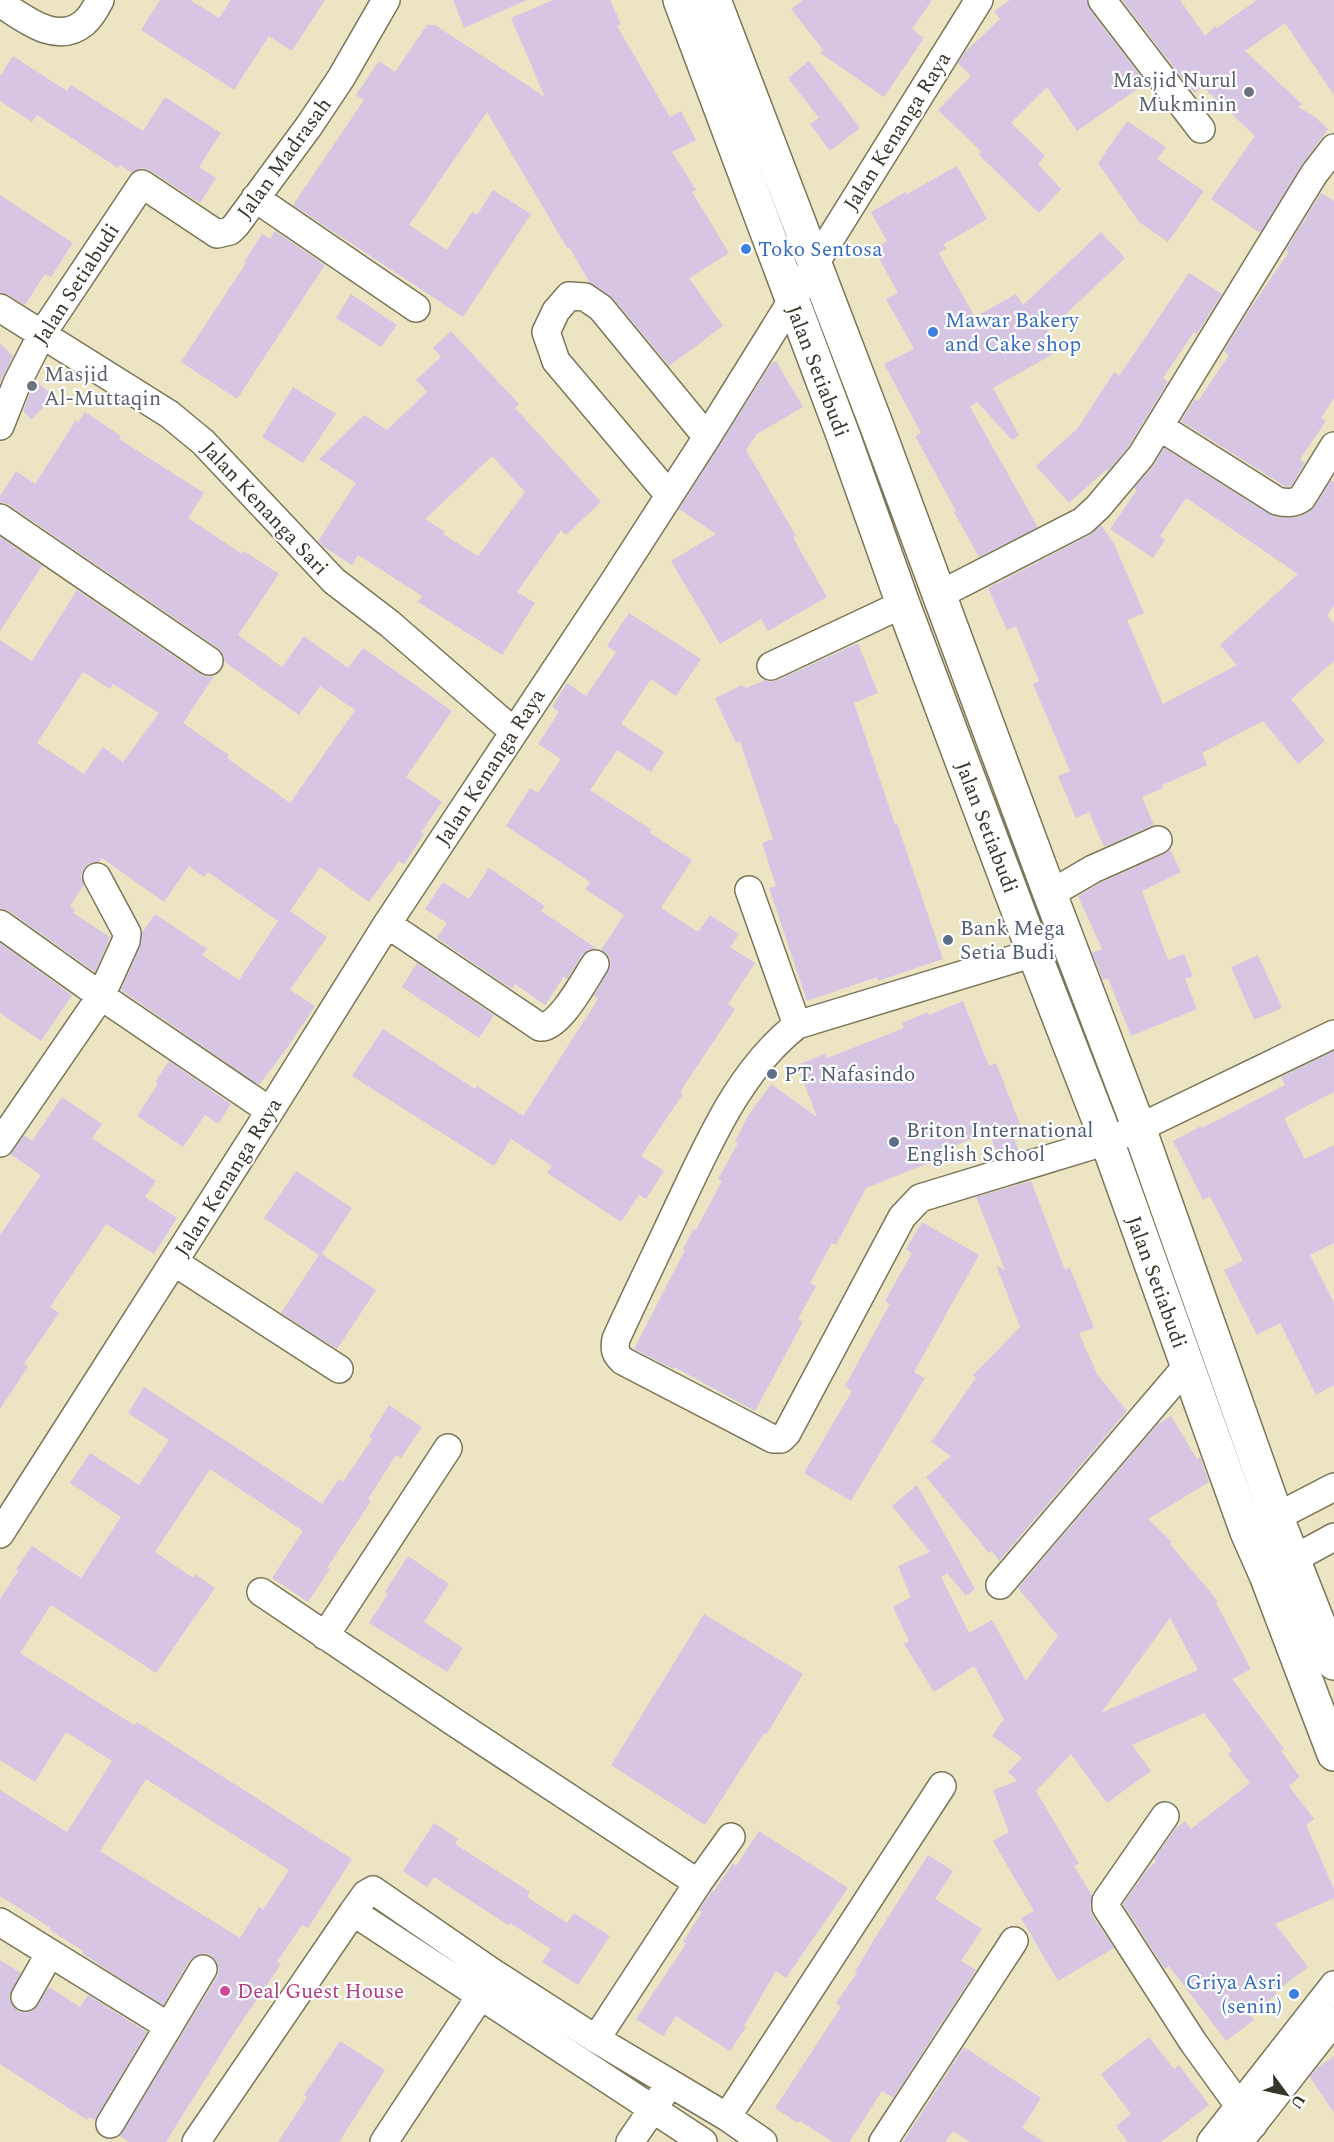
<svg xmlns="http://www.w3.org/2000/svg" width="1334" height="2142" font-family="Spectral,serif">
<style>
.building{fill:#d7c6e3;fill-rule:evenodd}
.lines{fill:none;stroke-linecap:round;stroke-linejoin:round}
.minor-casing{stroke:#7c7658;stroke-width:30}
.major-casing{stroke:#7c7658;stroke-width:36}
.minor{stroke:#fff;stroke-width:27}
.major{stroke:#fff;stroke-width:33}
.worship-dot{fill:#6b7280;stroke:#fff;stroke-width:2}
.shop-dot{fill:#3f7fe0;stroke:#fff;stroke-width:2}
.service-dot{fill:#5c6f8a;stroke:#fff;stroke-width:2}
.hotel-dot{fill:#d1479c;stroke:#fff;stroke-width:2}
.labels{text-anchor:middle;stroke-width:4.5;stroke-linejoin:round;paint-order:stroke}
.worship-label{font-size:21px;fill:#5b616d;stroke:#fff;text-anchor:end}
.street-label{font-size:21px;fill:#383629;stroke:#fff}
.shop-label{font-size:21px;fill:#366cbe;stroke:#fff;text-anchor:start}
.service-label{font-size:21px;fill:#4e5e75;stroke:#fff;text-anchor:start}
.hotel-label{font-size:21px;fill:#b23c85;stroke:#fff;text-anchor:start}
</style>
<rect width="100%" height="100%" fill="#ebe5c4"/>
<path class="building" d="M160,0h30l29,18 12,-18h94l-33,51 -23,-15 -35,54 -93,-60z
M453,0h74l-63,28z
M553,0h57l11,24 -4,2 53,91 11,-6 15,29 -24,12 24,38 -4,2 37,61 -40,25 34,48 -54,40 -56,-68 -23,-15 -21,-36 -2,1 -80,-136 -78,113 38,25 25,-38 5,3 16,-25 38,24 -68,103 -170,-112 71,-105 -8,-5 23,-34 16,11 32,-47h8l110,72 -34,-79z
M803,0h129l-20,29 12,9 -40,59 -64,-44 3,-3 -32,-41z
M1010,0h77l3,10 56,73 -69,48 -30,-44 -36,36 34,33 -7,8 23,25 -22,24 -61,-59 4,-2 -44,-42 33,-34 -13,-13 7,-11 35,-33 -6,-8z
M1122,0h58l25,36 10,-10 2,2 40,-28h77v95l-49,-72 -40,28 57,53 -4,3 16,9 14,13 -27,37 -41,67 -49,-34 44,-63 -53,-50 -7,7 -6,-6z
M13,56l54,35 4,-6 72,46 22,-34 56,36 -22,34 17,11 -16,25 -49,-32 -9,-3 -10,5 -12,-8 -2,3 -81,-53 -5,7 -32,-21v-25z
M809,61l51,67 -30,23 -20,-27 9,-6 -31,-40z
M1127,121l39,26 -9,12 47,32 -36,51 -29,-20 -41,-59z
M957,166l30,53 -43,25 2,5 -7,4 36,64 41,-23 7,11 78,-73 24,26 -78,74 11,19 -65,37 26,47 -7,5 -35,-38 -7,5 68,120 -59,30 -25,-45 2,-1 -41,-75 6,-3 -37,-69 30,-15 -28,-50 12,-6 -24,-44 13,-8 -16,-29 35,-20 1,2z
M1321,193l13,8v197l-13,20 5,3 -26,38 5,4 -14,23 -5,1 -105,-66 14,-22 3,2 31,-46 -5,-4 28,-45 37,-54 -3,-2z
M0,195l73,48 -22,34 -6,-3 -20,31 -17,-10 -8,-3z
M275,231l50,34 -88,134 -56,-37 65,-99 -2,-1 18,-28 8,5z
M1189,273l33,21 -25,40 -3,-2 -31,46 5,4 -40,65 -20,24 -2,-1 -37,33 -33,-37 42,-38 36,-56 5,4z
M351,294l46,31 -16,22 -45,-29z
M451,331l68,73 -4,4 86,94 -35,33 -5,-5 -44,62 18,11 -33,52 -84,-53 4,-6 -64,-41 -6,10 -28,-18 -6,-6 38,-58 -37,-24 45,-44 23,15 40,-38 -11,-12 25,-23 -8,-9zM492,456l33,36 -47,64 -35,-22 2,-2 -20,-13z
M0,343l13,13 -13,26z
M776,361l27,46 -46,27 -11,16 50,86 -3,2 34,59 -59,34 -7,-12 -41,25 -49,-83 45,-27 -37,-25 92,-145z
M36,380l17,17 -22,23 -8,-10z
M293,387l43,27 -33,49 -41,-26z
M85,412l36,24 -2,3 85,54 -16,25 54,36 2,-3 35,23 -41,61 44,32 22,-31 44,32 15,-20 89,63 -46,66 36,25 -21,30 3,2 -20,30 -5,-3 -30,41 -49,-35 -30,44 37,26 -37,53 25,16 -28,42 -28,37 -138,-95 19,-43 2,-14 13,-19 52,35 -5,6 37,25 39,-59 -70,-49 -4,5 -15,-11 -25,36 -62,-44 -3,4 -10,1 -6,6 -2,7 3,9 -14,21 5,4 -2,3 37,24 -15,35 -86,-61 -9,-3v-268l32,21 45,-71 123,84 7,3 7,-1 -31,47 46,32 -2,3 63,45 65,-93 -35,-24 -21,29 -74,-53 -2,-8 -5,-6 -209,-143 -9,-3v-6l16,-25 19,13 41,-64 2,3zM83,672l27,17 3,-5 46,29 -36,49 -20,-15 -19,27 -47,-31z
M1164,448l105,66 8,3 18,1 13,-5 7,-7 16,-26 3,2v123l-7,11 7,8v37l-43,38 34,42 -27,23 -35,-43 -61,32 5,12 -45,20 1,3 -21,9 12,28 -50,22 -15,-35 -13,6 -18,-42 12,-5 -37,-87 6,-3 -23,-55 -9,4 -19,-42 102,-53 11,-10 13,19 30,69 -17,7 36,84 74,-39 -17,-20 78,-71 -112,-76 -26,38 5,4 -12,18 -43,-29 27,-39 -3,-2 19,-22z
M0,537l42,29 -42,65z
M629,613l72,46 -25,37 -25,-17 -30,45 43,28 -13,20 -34,-22 -27,40 62,40 -2,3 42,27 -31,48 37,24 12,-17 29,19 -9,13 25,16 -27,41 7,5 -55,83 3,2 -42,62 23,15 -18,28 -7,-4 -18,27 -74,-49 5,-7 -41,-27 -17,27 -142,-90 31,-47 92,60 2,-3 46,30 75,-117 -4,-3 17,-31 -2,-9 -8,-6 23,-35 -39,-26 5,-7 -84,-56 24,-38 8,5 23,-34 -23,-15 21,-32 -7,-5 15,-24 19,13 30,-44 -9,-6z
M858,643l20,50 -24,10 41,121 2,-1 46,136 -65,22 -1,-4 -70,24 -38,-113 7,-2 -14,-43 11,-4 -33,-98 -4,2 -21,-45 27,-13 4,3 19,-8 5,2 8,-2z
M1170,849l11,23 -39,19 26,69 16,-6 9,22 -8,3 12,30 -66,27 -23,-58 -5,2 -11,-27 10,-4 -24,-53 22,-13 64,-29z
M489,868l56,38 -4,5 55,37 -8,2 -6,5 -15,24 -3,-3 -19,29 -30,-21 -3,5 -75,-51 10,-15 -22,-14 18,-27 26,17z
M0,943l72,52 -31,46 -41,-28z
M1258,955l24,53 -28,12 -23,-53z
M417,963l77,52 -15,23 -77,-51z
M963,1001l26,65 7,-3 28,71 -10,4 5,13 -20,7 -10,-26 -52,21 2,6 -73,29 -30,57 -4,-2 -22,40 6,3 -18,33 5,3 -48,89 -81,-44 -1,2 -39,-20 51,-99 -2,-1 11,-21 2,2 26,-49 -4,-2 20,-36 -3,-2 13,-25 23,-32 46,33 -20,-52 28,-11 2,4 77,-30 -2,-5 26,-11 1,3z
M1334,1051v41l-50,26 21,41 29,-14v98l-24,12 24,48v82l-18,10 -36,-72 -23,12 -33,-65 19,-9 -33,-65 -7,4 -30,-59 28,-15 1,2 83,-43 -4,-8z
M169,1061l62,43 -13,20 -13,-9 -22,32 -46,-31 21,-32 -3,-2z
M62,1097l40,27 -10,14 64,43 -11,16 32,21 -23,36 -48,-30 -56,83 9,6 -35,51 4,3 -28,42v-174l41,-60 -31,-21 14,-19 8,6z
M296,1171l56,37 -30,46 54,36 -39,59 -56,-36 38,-58 -55,-37z
M1031,1181l34,89 5,-2 24,60 -15,5 18,41 30,37 -128,150 -7,-10 -3,2 -63,-76 25,-21 -20,-14 45,-64 -3,-3 47,-48 -24,-62 9,5 -29,-73z
M922,1222l57,33 -65,117 11,6 -74,123 -47,-28 48,-82 -7,-5 45,-82 -5,-3 27,-48 -6,-4z
M144,1387l178,117 17,-25 4,3 29,-43 -3,-2 20,-32 33,22 -21,31 -5,-3 -28,44 3,2 -44,67 3,1 -22,33 -36,-24 31,-47 -93,-62 -55,83 38,26 2,-4 20,14 -59,85 -105,-68 -31,48 114,72 3,-3 215,137 -44,69 -6,-3 -25,37 4,2 -49,72 -66,106h-37l-9,-6 97,-159 2,-8 -3,-8 -5,-6 -7,-2 -9,3 -6,5 -26,44 -59,-37 -22,-15 1,-2 -33,-21 1,-2 -51,-32v-106l67,42 45,-71 -46,-29 -31,50 -35,-22v-161l18,-28 -2,-2 16,-23 49,32 40,-61 -51,-34 20,-30 49,32 30,-45 -41,-27zM146,1779l143,91 -26,40 -4,-3 -19,31 -140,-87z
M1171,1416l26,43 3,-2 9,25 -61,37 24,23 -2,2 48,57 -2,2 35,66 -19,10 52,70 -3,2 19,26 -11,9 25,33 -8,6 28,64v9l-59,26 33,43 -33,25 2,2 -27,21 4,5 -28,21 -57,-75 -4,3 -42,-65 25,-36 8,-6 -2,-3 22,-31 9,-7 6,8 59,-46 -22,-29 4,-3 -28,-38 -72,32 19,26 -44,32 -36,-49 -35,37 43,73 -5,2 18,30 -2,11 2,8 22,33 -56,33 -37,-63 13,-7 -41,-70 16,-9 -16,-42 24,-9 -9,-9 14,-14 -30,-22 12,-17 -30,-53 -40,26 -30,-48 5,-3 -16,-34 18,-10 -13,-31 32,-14 -38,-46 25,-21 58,104 -9,7 -19,-23 -6,4 28,56 23,-13 34,61 32,-45 -40,-48 140,-164zM1170,1618l28,52 -97,43z
M408,1556l41,28 -25,38 39,26 -16,24 -78,-49 19,-29 -3,-2z
M704,1614l99,60 -37,61 -2,-2 -59,92 -94,-60z
M434,1823l24,16 -3,5 75,48 -3,5 40,26 7,-10 36,23 -32,49 -36,-23 9,-13 -41,-26 -2,2 -74,-48 -7,10 -24,-16z
M759,1831l89,57 -62,90 -10,-7 -32,55 2,1 -16,24 -54,-35 -13,20 -27,-17 50,-75 -3,-2 19,-30 -3,-2 12,-18 1,-2 2,1 19,-28 3,3z
M928,1855l25,16 -18,28 47,30 -21,32 15,9 -83,128 -11,-7 -33,51h-16l-33,-21 -2,2 -23,-15 66,-101 -5,-4 21,-30 -2,-1 18,-31z
M0,1960l21,13 -12,24 2,7 7,7 8,2 7,-3 16,-23 31,20 8,-12 59,37 -52,88 -6,-3 -2,3 -87,-56z
M1149,2037l25,32 5,-4 30,40 -48,37h-33l-12,-16 15,-12 -30,-40z
M340,2041l45,29 -46,72h-61l29,-45 -3,-2z
M964,2047l77,51 -19,30 22,14h-74l-17,-11 -8,11h-42z
M1334,2056v57l-24,-36 8,-10z"/>
<g class="lines">
<g class="minor-casing">
<path id="minor" d="M1102,0l99,129
M0,3c24,15 56,43 84,20 7,-6 12,-15 16,-23
M255,198l161,110
M0,308l169,106 34,28 131,139 56,43 123,107
M0,426l17,-43 25,-49 100,-150 75,50 13,-3 6,-6 73,-99 32,-48 45,-78
M1160,427l117,74c9,2 17,3 25,-3l32,-52
M669,495l-113,-134 -10,-29 10,-21 13,-15 16,1 16,11 106,129
M0,518l209,143
M939,595l144,-74 15,-14 43,-51 173,-282 20,-26
M771,666l132,-62
M749,890l48,135
M1050,894l43,-25 65,-29
M0,924l101,72 169,115
M387,924l153,103c19,2 45,-48 55,-63
M1034,953l-237,72c-57,45 -86,113 -117,178 -21,45 -43,90 -64,136 -2,10 -1,15 7,22l150,78h8l6,-6 115,-216 18,-19 187,-57 32,-13 195,-94
M0,1143l101,-147 25,-55 1,-8 -30,-56
M174,1262l165,107
M1259,1526l75,-39
M0,1534l270,-423 117,-187 228,-344 92,-143 272,-437
M1277,1568l57,-31
M1000,1585l187,-219
M261,1592l193,130 244,161
M325,1636l123,-188
M1165,1816l-59,85v6l87,135 60,83
M353,1912l350,230
M0,1922l168,104
M25,1997l25,-44
M596,2039l102,-156 33,-46
M727,2117l215,-331
M110,2124l93,-155
M196,2142l157,-230 13,-18 7,-4 122,84 101,65 131,78 36,25
M384,2142l105,-159
M630,2142l33,-48
M883,2142l131,-201
M1211,2142l123,-157
M1239,2142l95,-121"/>
</g>
<g class="major-casing">
<path id="major" d="M680,0l163,435 60,169 131,349 73,188 140,391 19,43 68,179
M714,0l162,424 174,470 89,234 138,390 57,145"/>
</g>
<use href="#minor" class="minor"/>
<use href="#major" class="major"/>
</g>
<g class="worship-dot">
<circle cx="1249" cy="92" r="6"/>
<circle cx="32" cy="386" r="6"/>
</g>
<g class="shop-dot">
<circle cx="746" cy="249" r="6"/>
<circle cx="933" cy="332" r="6"/>
<circle cx="1294" cy="1994" r="6"/>
</g>
<g class="service-dot">
<circle cx="948" cy="940" r="6"/>
<circle cx="772" cy="1074" r="6"/>
<circle cx="894" cy="1142" r="6"/>
</g>
<circle class="hotel-dot" cx="225" cy="1991" r="6"/>
<g class="labels">
<g class="worship-label">
<text x="1237" y="87">Masjid Nurul<tspan x="1237" dy="24">Mukminin</tspan></text>
<text x="44" y="381" text-anchor="start">Masjid<tspan x="44" dy="24">Al-Muttaqin</tspan></text>
</g>
<g class="street-label">
<text transform="translate(897 131) rotate(-58)" y="7">Jalan Kenanga Raya</text>
<text transform="translate(284 158) rotate(-54)" y="7">Jalan Madrasah</text>
<text transform="translate(76 284) rotate(-57)" y="7">Jalan Setiabudi</text>
<text transform="translate(818 371) rotate(69)" y="7">Jalan Setiabudi</text>
<text transform="translate(265 508) rotate(47)" y="7">Jalan Kenanga Sari</text>
<text transform="translate(490 767) rotate(-57)" y="7">Jalan Kenanga Raya</text>
<text transform="translate(987 827) rotate(69)" y="7">Jalan Setiabudi</text>
<text transform="translate(228 1177) rotate(-58)" y="7">Jalan Kenanga Raya</text>
<text transform="translate(1157 1282) rotate(70)" y="7">Jalan Setiabudi</text>
</g>
<g class="shop-label">
<text x="758" y="256">Toko Sentosa</text>
<text x="945" y="327">Mawar Bakery<tspan x="945" dy="24">and Cake shop</tspan></text>
<text x="1282" y="1989" text-anchor="end">Griya Asri<tspan x="1282" dy="24">(senin)</tspan></text>
</g>
<g class="service-label">
<text x="960" y="935">Bank Mega<tspan x="960" dy="24">Setia Budi</tspan></text>
<text x="784" y="1081">PT. Nafasindo</text>
<text x="906" y="1137">Briton International<tspan x="906" dy="24">English School</tspan></text>
</g>
<g class="hotel-label">
<text x="237" y="1998">Deal Guest House</text>
</g>
</g>
<g transform="translate(1286 2094) rotate(123)" stroke="#ffffff" stroke-width="4.5" paint-order="stroke">
<path d="M0-4.5L10 22L0 15L-10 22Z" fill="#383629"/>
<text y="-9" font-size="16" font-weight="bold" text-anchor="middle" fill="#383629">U</text>
</g>
</svg>
